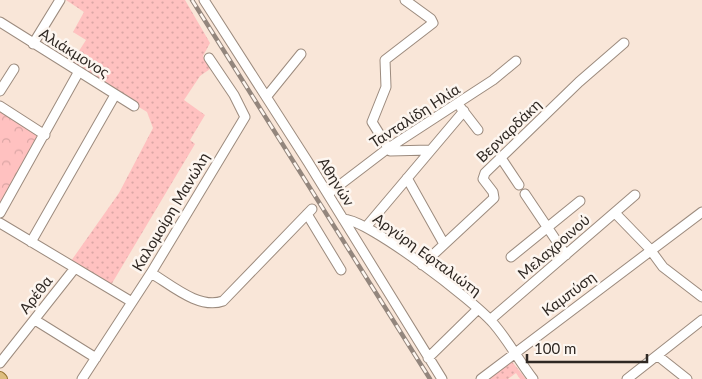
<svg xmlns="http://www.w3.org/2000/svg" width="702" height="379" font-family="Lato,sans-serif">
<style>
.grass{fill:url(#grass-dots)}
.forest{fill:url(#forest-crowns)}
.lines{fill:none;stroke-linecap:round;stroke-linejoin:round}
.minor-casing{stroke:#9c8b7e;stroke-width:11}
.major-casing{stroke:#916c27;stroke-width:12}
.minor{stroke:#fff;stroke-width:9}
.major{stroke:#ddbd7f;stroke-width:10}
.rail-casing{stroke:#93867d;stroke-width:4.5}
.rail{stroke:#fdf6f0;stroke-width:2.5;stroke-dasharray:8;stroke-linecap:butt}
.labels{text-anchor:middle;stroke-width:5;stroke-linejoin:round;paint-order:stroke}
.street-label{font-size:15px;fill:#2f2823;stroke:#fdf6f0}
</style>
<defs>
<pattern id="grass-dots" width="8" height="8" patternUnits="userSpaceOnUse" patternTransform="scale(1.25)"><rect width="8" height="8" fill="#ffc1c0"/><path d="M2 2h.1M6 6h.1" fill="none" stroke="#dba6a5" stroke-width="1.8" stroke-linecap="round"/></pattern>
<pattern id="forest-crowns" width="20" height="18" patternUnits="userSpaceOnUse" patternTransform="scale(1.25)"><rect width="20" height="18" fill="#ffc1c0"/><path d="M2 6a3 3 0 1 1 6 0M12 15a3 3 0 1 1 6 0" fill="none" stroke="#dba6a5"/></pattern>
</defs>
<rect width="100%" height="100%" fill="#f9e6d8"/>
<path class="grass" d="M66,0h119l25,43 -7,13 7,13 -10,7 -16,24 21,15 -15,25 5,4 -84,141 -40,-24 48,-68 34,-65 -6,-16 -77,-47 16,-25 -13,-8 11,-20z
M510,359l16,20h-6l-4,-6 -8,6h-21z"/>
<path class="forest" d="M0,110l40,27 -40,66z"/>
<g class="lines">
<g class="minor-casing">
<path id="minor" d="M204,0l104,162 134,217
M405,0l26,19 2,4 -48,37 1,27 -14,35 18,29 40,-1
M0,22l134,84
M33,44l27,-44
M0,91l14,-22
M267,96l34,-42
M0,106l45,29
M461,108l17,22
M501,158l18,27
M407,178l37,66
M328,194l59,-45 106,-69 23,-19
M525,194l41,61
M0,213l78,-140
M615,213l34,35 14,19 39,30
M307,214l34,56
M343,219c25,0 131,82 150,104 15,17 26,38 40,56
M0,223l132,79
M366,227l98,-116
M31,242l84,-147
M511,257l69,-56
M422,265l72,-67 -1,-6 -10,-13 2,-6 94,-91 45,-39
M151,273c19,11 48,37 72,28l89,-92
M35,320l61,38
M490,320l145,-125
M658,356l29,23
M428,358l50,-49
M0,363l75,-95
M82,379l69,-106 94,-156 -11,-22 -25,-37
M481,379l221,-167
M627,379l75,-59"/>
</g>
<g class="major-casing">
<path id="major" d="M0,377l2,2"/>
</g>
<use href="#minor" class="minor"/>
<use href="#major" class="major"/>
<g class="rail-casing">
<path id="rail" d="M192,0l238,379"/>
</g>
<use href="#rail" class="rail"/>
</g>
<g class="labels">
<g class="street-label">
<text transform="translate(74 53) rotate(32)" y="5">Αλιάκμονος</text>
<text transform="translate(415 116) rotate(-33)" y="5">Τανταλίδη Ηλία</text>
<text transform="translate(509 131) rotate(-44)" y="5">Βερναρδάκη</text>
<text transform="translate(336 182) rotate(58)" y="5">Αθηνών</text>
<text transform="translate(171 212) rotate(-59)" y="5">Καλομοίρη Μανώλη</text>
<text transform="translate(554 247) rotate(-41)" y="5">Μελαχροινού</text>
<text transform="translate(427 255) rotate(36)" y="5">Αργύρη Εφταλιώτη</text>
<text transform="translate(569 294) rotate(-37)" y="5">Καμπύση</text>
<text transform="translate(36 295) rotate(-52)" y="5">Αρέθα</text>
</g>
</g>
<path d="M527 354v8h120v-8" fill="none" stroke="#2f2823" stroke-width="2.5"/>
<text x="534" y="354" font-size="15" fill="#2f2823" stroke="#fdf6f0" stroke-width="4" paint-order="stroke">100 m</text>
</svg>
